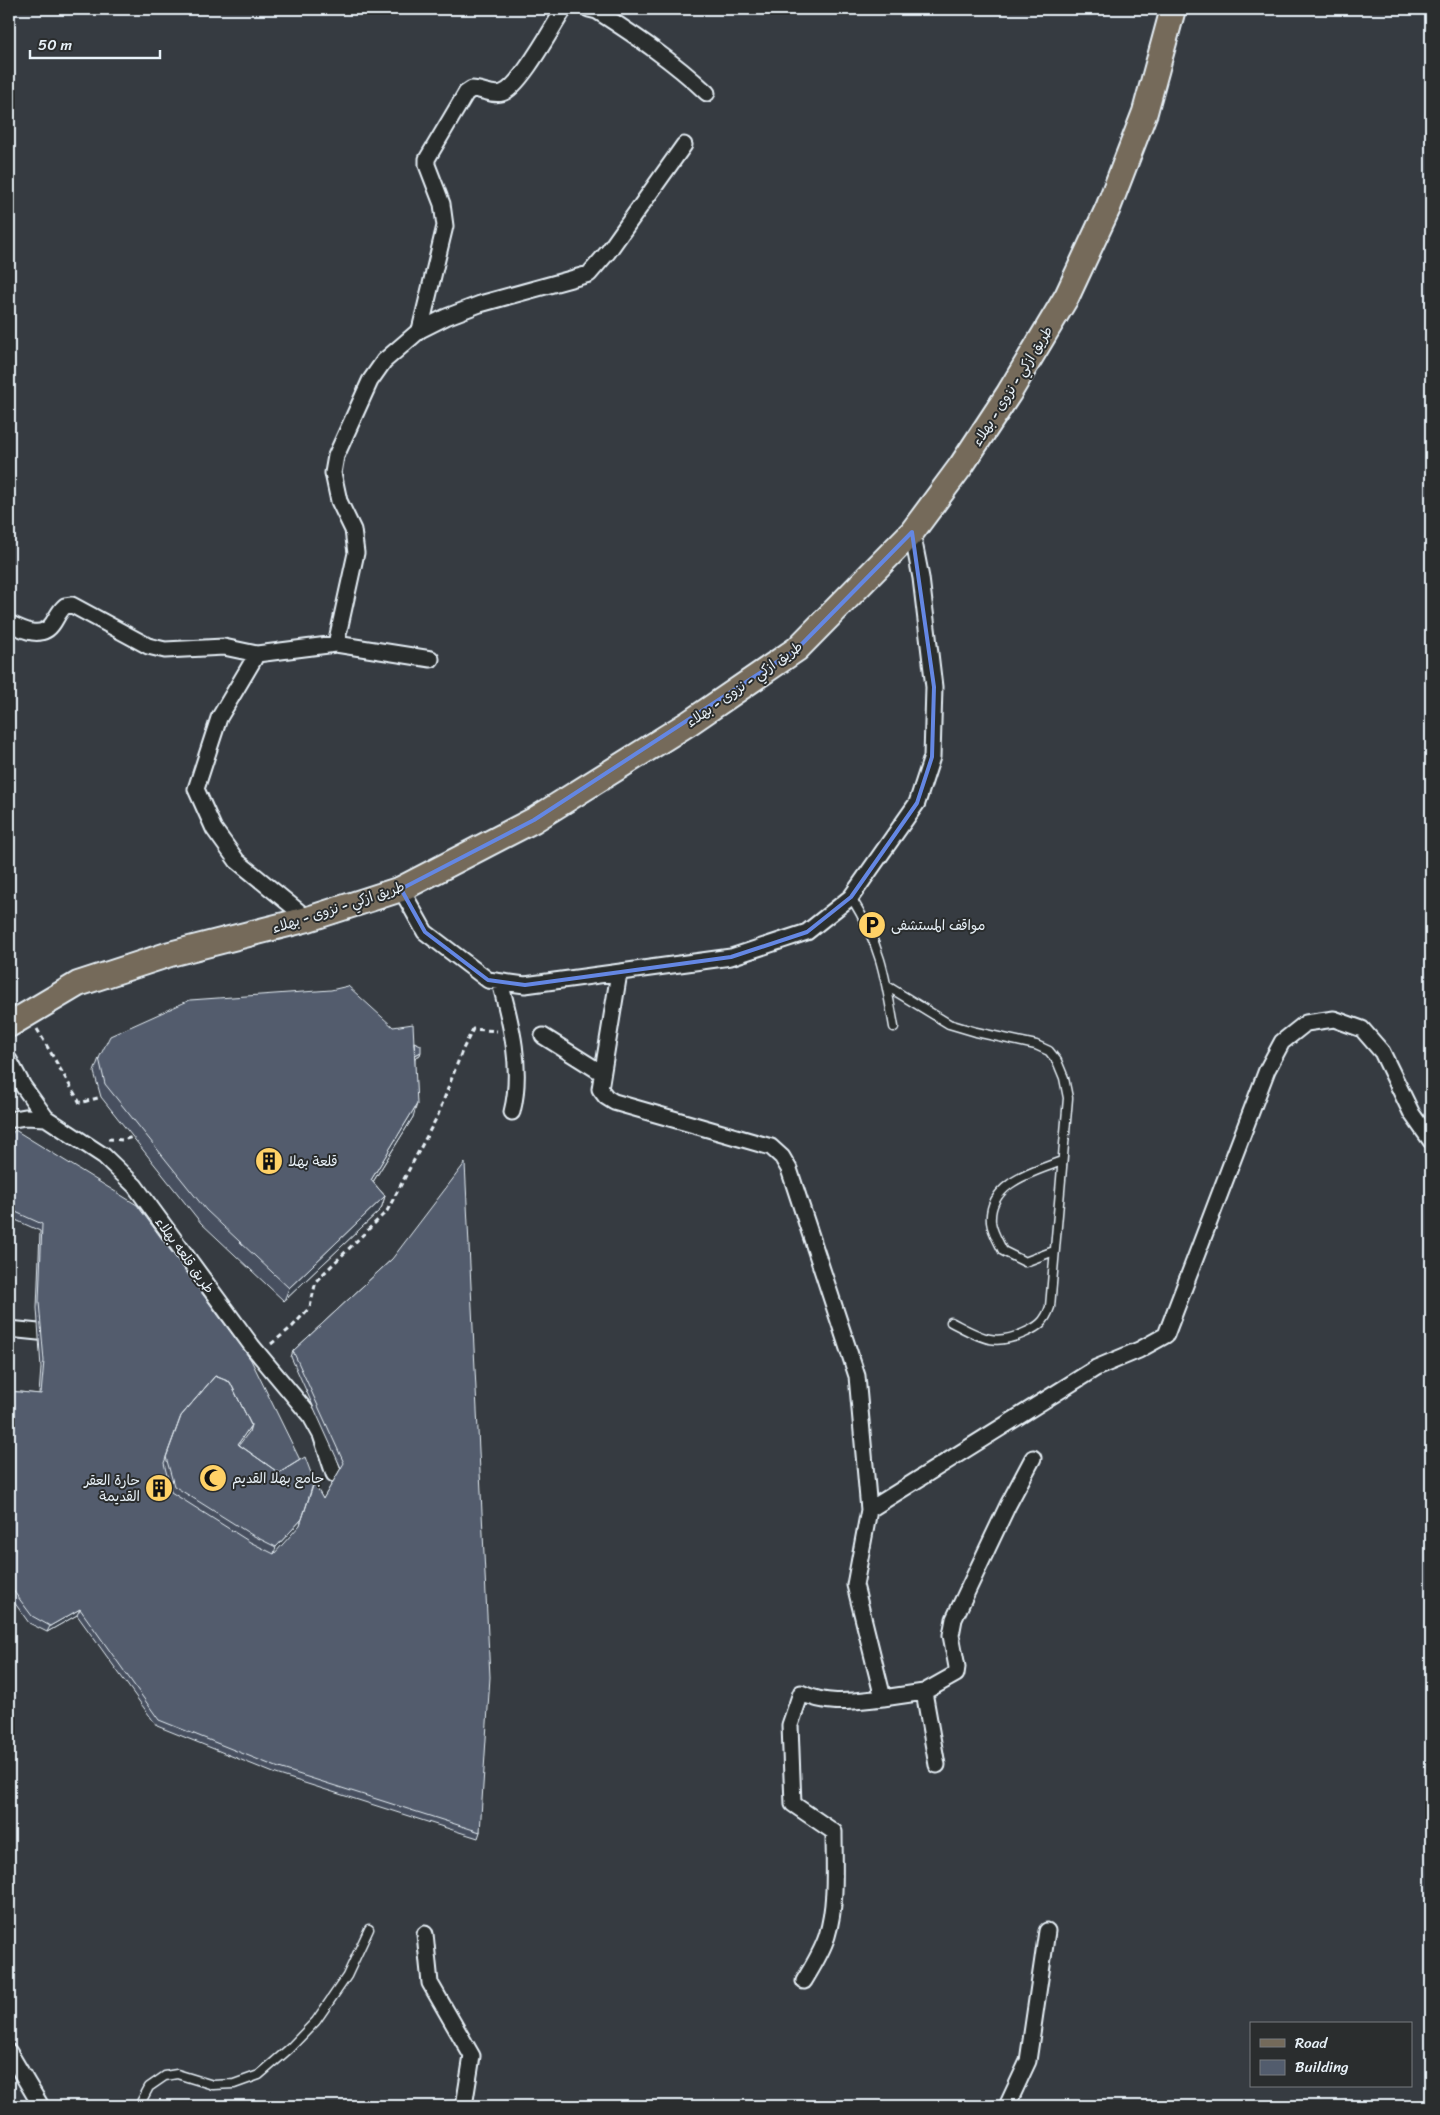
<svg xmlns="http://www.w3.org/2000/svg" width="1440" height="2115" font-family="Sriracha,'Playpen Sans Arabic',sans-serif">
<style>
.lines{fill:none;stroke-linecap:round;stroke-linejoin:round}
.lane-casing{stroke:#e8f1f8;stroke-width:11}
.street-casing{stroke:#e8f1f8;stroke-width:19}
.primary-casing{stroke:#e8f1f8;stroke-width:28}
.path{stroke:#e8f1f8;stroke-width:3;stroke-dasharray:5 4;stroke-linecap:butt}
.lane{stroke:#2a2d2e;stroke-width:8}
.street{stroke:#2a2d2e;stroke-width:15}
.primary{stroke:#746a5a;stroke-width:24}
.wall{fill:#474f5e;stroke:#e8f1f8}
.shaded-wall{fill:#39404c;stroke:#e8f1f8}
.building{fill:#525c6d;stroke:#e8f1f8}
.marked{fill:none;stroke:#6487e3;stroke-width:4;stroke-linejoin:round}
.labels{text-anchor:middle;stroke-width:4;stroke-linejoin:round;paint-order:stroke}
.street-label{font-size:14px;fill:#e8f1f8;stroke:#2a2d2e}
.poi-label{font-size:14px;fill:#e8f1f8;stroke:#2a2d2e;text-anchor:start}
</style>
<rect width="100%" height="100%" fill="#363b41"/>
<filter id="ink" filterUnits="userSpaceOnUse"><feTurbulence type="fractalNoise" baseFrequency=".02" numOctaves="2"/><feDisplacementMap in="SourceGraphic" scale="10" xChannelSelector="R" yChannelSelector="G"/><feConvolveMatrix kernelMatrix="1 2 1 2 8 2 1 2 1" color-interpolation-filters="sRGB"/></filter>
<g filter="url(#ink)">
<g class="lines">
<g class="lane-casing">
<path id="lane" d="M851,897c29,47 34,77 43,130
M887,986l62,38 27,8 60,13 13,6 8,10 7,17 4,20 -18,209c-5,15 -12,20 -26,26 -31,14 -44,4 -73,-11
M1054,1251l-29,11 -22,-11c-4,-8 -11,-19 -12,-29 -3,-39 42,-50 71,-61
M139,2106l10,-19 16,-11 12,-2 36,11 21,-1 25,-9 30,-26 27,-28 31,-45 22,-47"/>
</g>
<g class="street-casing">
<path id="street" d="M589,9l8,2c39,25 76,50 110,82
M420,330l26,-13 34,-13 109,-30 19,-22 76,-107
M9,623c14,7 33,17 44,0 4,-6 6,-12 12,-17l7,-1 76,41 17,4 59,-3 33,7
M336,644l95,15
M401,889l24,43 63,48 37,5 206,-28 76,-25 44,-35 66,-94 15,-46 2,-70 -13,-109 -9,-46
M308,919l-71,-58 -23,-32 -18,-40 23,-71 38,-64 79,-10 20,-91 -3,-23 -14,-29 -6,-28 3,-17 34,-75 14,-20 36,-31 25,-104 -3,-22 -15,-39v-6l39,-66 6,-4c10,0 20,7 30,4 18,-5 51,-67 62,-84
M619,973l-19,116 6,8 8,5 157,45 11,10 7,12 68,207 12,134 -14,75 28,113 41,-6 13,73
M500,982c11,41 23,87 12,130
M543,1036l59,37
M9,1060l14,26 23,32 58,38 31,30 117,160 59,71 10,18 13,39
M9,1120l16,-3 21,1
M9,1329l49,5
M869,1510l227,-142 43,-18 27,-15 101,-265 15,-28 24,-19 28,-4 28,10 20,23 30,62 19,27
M924,1692l32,-18 1,-7 -6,-32 3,-16 54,-114 25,-47
M425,1934l5,49 42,73 -8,50
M804,1981c9,-15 18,-29 23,-45 10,-33 7,-70 7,-104l-41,-28 -3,-79 11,-32c28,13 52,8 82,5
M9,2052l32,54
M1007,2106l21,-45 19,-130"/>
</g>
<g class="primary-casing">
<path id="primary" d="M9,1025l69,-41 92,-30 138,-35 93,-30 133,-69 155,-97 108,-74 115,-117 49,-66 48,-73 58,-97 41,-88 37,-96 28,-103"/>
</g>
<path class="path" d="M37,1029l43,74 21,-6
M108,1139l15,1 13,-4
M271,1344l21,-17 18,-20 6,-26 71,-70 51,-96 24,-64 11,-22 24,2"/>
<use href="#lane" class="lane"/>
<use href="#street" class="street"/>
<use href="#primary" class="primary"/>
</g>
<path class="wall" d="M393,1027l21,15 6,13 -5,3 -2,59 -40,65 12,14 -4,13 -97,92 -83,-78 -100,-126 -7,-25 5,-14z
M9,1137l291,323 23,39 18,-31 -50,-111 2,-6 99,-92 88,573 -2,6 -202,-64 -119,-48 -80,-111 -30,17 -18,-9 -20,-28v-204l30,3 2,-26 -4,-60 3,-77 -31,-14z"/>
<path class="shaded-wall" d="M421,1052l-1,3 -6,3 1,-3z
M417,1104l-4,13 -47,76 5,-13z
M385,1196l-4,13 -97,92 5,-13z
M251,1425l-4,13 -11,13 2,-7z
M302,1519l-4,13 -26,28 4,-13z
M80,1609l-3,6 -30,17 3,-6z"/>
<path class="building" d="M348,986l45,41 20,-3 4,80 -46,76 14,16 -96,92 -83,-78 -101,-126 -6,-26 11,-22 80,-36 141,-10z
M414,1042l7,3v7l-6,3z
M15,1130l122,75 114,155 49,100 -21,13 -40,-28 10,-13 2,-7 -21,-43 -15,-6 -34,40 -17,47 7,29 79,50 24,12 26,-29 14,-42 9,16 21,-36 -51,-112 99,-92 73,-96 25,514 -10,155 -201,-64 -120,-48 -79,-111 -30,17 -18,-10 -23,-31v-194l32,3 3,-33 -5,-59 3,-78 -33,-15v-72z
M215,1376l15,6 21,43 -13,19 41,29 26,-16 9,24 -12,38 -26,28 -24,-12 -78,-49 -8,-29 15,-41z"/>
</g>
<path class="marked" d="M912,532l22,155 -2,70 -15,46 -66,94 -44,35 -76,25 -206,28 -37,-5 -63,-48 -24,-43 133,-69 263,-171z"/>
<defs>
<g id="parking-disc" transform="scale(1.4375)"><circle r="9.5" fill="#ffd166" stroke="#2a2d2e"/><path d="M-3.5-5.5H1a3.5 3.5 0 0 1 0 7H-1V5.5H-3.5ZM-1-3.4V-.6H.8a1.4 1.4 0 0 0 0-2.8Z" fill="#111"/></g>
<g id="building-disc" transform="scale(1.4375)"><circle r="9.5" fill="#ffd166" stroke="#2a2d2e"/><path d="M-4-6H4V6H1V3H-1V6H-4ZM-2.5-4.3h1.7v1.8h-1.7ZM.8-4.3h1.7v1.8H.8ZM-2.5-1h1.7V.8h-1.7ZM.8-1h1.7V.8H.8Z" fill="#111"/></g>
<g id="mosque-disc" transform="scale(1.4375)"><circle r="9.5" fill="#ffd166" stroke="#2a2d2e"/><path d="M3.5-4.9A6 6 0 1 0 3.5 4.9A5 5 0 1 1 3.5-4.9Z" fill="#111"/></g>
</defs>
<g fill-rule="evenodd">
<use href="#parking-disc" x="872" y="925"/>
<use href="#building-disc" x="269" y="1161"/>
<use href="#mosque-disc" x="213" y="1478"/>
<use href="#building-disc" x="159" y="1488"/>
</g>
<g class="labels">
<g class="street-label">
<text transform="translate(1012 386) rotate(-58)" y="5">طريق ازكي - نزوى - بهلاء</text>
<text transform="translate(744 684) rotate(-35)" y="5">طريق ازكي - نزوى - بهلاء</text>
<text transform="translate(338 907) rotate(-18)" y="5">طريق ازكي - نزوى - بهلاء</text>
<text transform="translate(185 1255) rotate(54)" y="5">طريق قلعه بهلاء</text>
</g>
<g class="poi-label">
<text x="891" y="930">مواقف المستشفى</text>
<text x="288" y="1166">قلعة بهلا</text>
<text x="232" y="1483">جامع بهلا القديم</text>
<text x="140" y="1485" text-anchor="end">حارة العقر<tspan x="140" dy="16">القديمة</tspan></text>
</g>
</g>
<rect width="1440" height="2115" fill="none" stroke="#2a2d2e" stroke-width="30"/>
<rect x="15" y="15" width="1410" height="2085" fill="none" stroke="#e8f1f8" stroke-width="2" filter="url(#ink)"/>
<rect x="1250" y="2022" width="162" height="65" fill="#2a2d2e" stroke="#767b7f"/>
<rect x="1260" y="2039" width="25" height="8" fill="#746a5a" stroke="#767b7f"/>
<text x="1295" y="2048" font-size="15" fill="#e8f1f8">Road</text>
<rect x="1260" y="2060" width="25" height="15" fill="#525c6d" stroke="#767b7f"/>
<text x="1295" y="2072" font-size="15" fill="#e8f1f8">Building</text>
<path d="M30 50v8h130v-8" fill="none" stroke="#e8f1f8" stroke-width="2.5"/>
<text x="38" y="50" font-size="15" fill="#e8f1f8" stroke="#2a2d2e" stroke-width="4" paint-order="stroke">50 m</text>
</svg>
